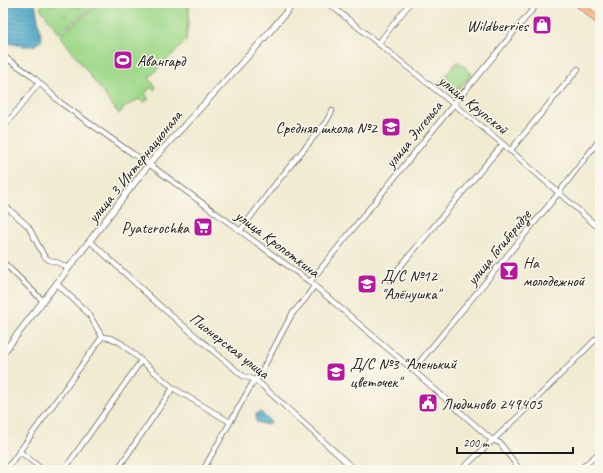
<svg xmlns="http://www.w3.org/2000/svg" width="603" height="473" font-family="Caveat,sans-serif">
<style>
.park{fill:url(#park-tufts);stroke:#5e7a54}
.pitch{fill:#a0d98c;stroke:#5e7a54}
.water{fill:url(#water-rules);stroke:#346272}
.lines{fill:none;stroke-linecap:round;stroke-linejoin:round}
.minor-casing{stroke:#67645b;stroke-width:6}
.tertiary-casing{stroke:#67645b;stroke-width:7}
.primary-casing{stroke:#67645b;stroke-width:8}
.minor{stroke:#fff;stroke-width:4.5}
.tertiary{stroke:#fff;stroke-width:5.5}
.primary{stroke:#fcba8e;stroke-width:7}
.labels{text-anchor:middle;stroke-width:3;stroke-linejoin:round;paint-order:stroke}
.poi-label{font-size:16px;fill:#1c1c1c;stroke:#fbf7ec;text-anchor:start}
.street-label{font-size:16px;fill:#1c1c1c;stroke:#fbf7ec}
</style>
<defs>
<pattern id="park-tufts" width="24" height="20" patternUnits="userSpaceOnUse"><rect width="24" height="20" fill="#a0d98c"/><path d="M3 7l-1-3M5 7V3M7 7l1-3M15 17l-1-3M17 17v-4M19 17l1-3" fill="none" stroke="#89ba78"/></pattern>
<pattern id="water-rules" width="6" height="5" patternUnits="userSpaceOnUse"><rect width="6" height="5" fill="#4ba7c9"/><path d="M0 2.5h6" fill="none" stroke="#3e87a2"/></pattern>
</defs>
<rect width="100%" height="100%" fill="#fbf7ec"/>
<filter id="ink" filterUnits="userSpaceOnUse"><feTurbulence type="fractalNoise" baseFrequency=".025" numOctaves="2"/><feDisplacementMap in="SourceGraphic" scale="8" xChannelSelector="R" yChannelSelector="G"/><feConvolveMatrix kernelMatrix="1 2 1 2 8 2 1 2 1" color-interpolation-filters="sRGB"/></filter>
<filter id="wash" filterUnits="userSpaceOnUse"><feTurbulence type="fractalNoise" baseFrequency=".012" numOctaves="4" result="noise"/><feDisplacementMap in="SourceGraphic" scale="16" xChannelSelector="R" yChannelSelector="G"/><feGaussianBlur stdDeviation="0.9" result="paint"/><feColorMatrix in="noise" values="0 0 0 0 0 0 0 0 0 0 0 0 0 0 0 0 0 1.4 0 .05"/><feComposite in="paint" operator="in"/></filter>
<g filter="url(#wash)">
<rect width="100%" height="100%" fill="#f1ebd1"/>
<path class="park" d="M44,3h54l-39,30 -19,-25z
M458,61l14,13 -18,20 -14,-12z"/>
<path class="pitch" d="M101,3h89l-4,38 -37,37 7,9 -2,3 -3,-3 -6,7 4,5 -5,3 -5,-3 -14,8 -6,7 -59,-79z"/>
<path class="water" d="M3,3h32l7,37 -8,6h-11l-20,-4z
M261,412l10,10 -4,3 -11,-3v-8z"/>
</g>
<g filter="url(#ink)">
<g class="lines">
<g class="minor-casing">
<path id="minor" d="M328,3l175,141 97,85
M378,44l32,-41
M3,56l28,19 30,28 72,51 16,10 161,118 103,88 79,70 8,3 20,27
M3,128l36,-45
M510,151l68,-82
M3,204l25,22 16,30 5,4 10,3 9,5
M240,231l33,-44 53,-65 6,-11
M90,241l69,64 84,71 13,4 99,90
M3,262l40,39
M389,280l114,-136
M310,282l144,-178 84,-101
M56,283l33,31 13,23 9,1 10,5 52,45 57,34
M413,370l140,-170 47,-61
M19,451l24,19
M6,470l96,-133
M64,470l77,-109
M117,470l56,-82
M203,470l49,-86 7,-8 33,-62 14,-16 8,-12
M461,470l59,-55 80,-80
M579,470l21,-18"/>
</g>
<g class="tertiary-casing">
<path id="tertiary" d="M3,353l146,-189 111,-121 34,-40"/>
</g>
<g class="primary-casing">
<path id="primary" d="M578,3l22,19"/>
</g>
<use href="#minor" class="minor"/>
<use href="#tertiary" class="tertiary"/>
<use href="#primary" class="primary"/>
</g>
</g>
<defs>
<g id="shop-square" transform="scale(1)"><rect x="-9" y="-9" width="18" height="18" rx="4" fill="#b5179e" stroke="#fbf7ec"/><path d="M-5-2.5h2.3a2.7 3.5 0 0 1 5.4 0H5L5.5 6h-11ZM-1.5-2.5h3a1.5 2.3 0 0 0-3 0Z" fill="#fff"/></g>
<g id="stadium-square" transform="scale(1)"><rect x="-9" y="-9" width="18" height="18" rx="4" fill="#b5179e" stroke="#fbf7ec"/><path d="M0-5a6.5 5 0 1 0 0 10a6.5 5 0 1 0 0-10ZM-3.5-1.8h7v3.6h-7Z" fill="#fff"/></g>
<g id="school-square" transform="scale(1)"><rect x="-9" y="-9" width="18" height="18" rx="4" fill="#b5179e" stroke="#fbf7ec"/><path d="M0-5L7-2L0 1L-7-2ZM-4 1L0 2.5L4 1V4Q0 6-4 4Z" fill="#fff"/></g>
<g id="supermarket-square" transform="scale(1)"><rect x="-9" y="-9" width="18" height="18" rx="4" fill="#b5179e" stroke="#fbf7ec"/><path d="M-6-5.5h2.5l.6 2H6L4.5 2H-2.5L-4.4-4H-6ZM-1.5 3.2a1.3 1.3 0 1 0 .1 0ZM3 3.2a1.3 1.3 0 1 0 .1 0Z" fill="#fff"/></g>
<g id="bar-square" transform="scale(1)"><rect x="-9" y="-9" width="18" height="18" rx="4" fill="#b5179e" stroke="#fbf7ec"/><path d="M-6-5H6L.8 .8V4.5H3.5V6h-7V4.5H-.8V.8Z" fill="#fff"/></g>
<g id="civic-square" transform="scale(1)"><rect x="-9" y="-9" width="18" height="18" rx="4" fill="#b5179e" stroke="#fbf7ec"/><path d="M-.6-6.5H3V-4.5H.6V-3L4-1V1h2V6H-6V1h2V-1L-.6-3ZM-1.2 2.5V6h2.4V2.5Z" fill="#fff"/></g>
</defs>
<g fill-rule="evenodd">
<use href="#shop-square" x="542" y="25"/>
<use href="#stadium-square" x="123" y="60"/>
<use href="#school-square" x="391" y="127"/>
<use href="#supermarket-square" x="203" y="227"/>
<use href="#bar-square" x="509" y="271"/>
<use href="#school-square" x="367" y="284"/>
<use href="#school-square" x="336" y="372"/>
<use href="#civic-square" x="428" y="403"/>
</g>
<g class="labels">
<g class="poi-label">
<text x="528" y="31" text-anchor="end">Wildberries</text>
<text x="137" y="66">Авангард</text>
<text x="377" y="133" text-anchor="end">Средняя школа №2</text>
<text x="189" y="233" text-anchor="end">Pyaterochka</text>
<text x="523" y="268">На<tspan x="523" dy="18">молодежной</tspan></text>
<text x="381" y="281">Д/С №12<tspan x="381" dy="18">"Алёнушка"</tspan></text>
<text x="350" y="369">Д/С №3 "Аленький<tspan x="350" dy="18">цветочек"</tspan></text>
<text x="442" y="409">Людиново 249405</text>
</g>
<g class="street-label">
<text transform="translate(474 104) rotate(39)" y="6">улица Крупской</text>
<text transform="translate(413 134) rotate(-51)" y="6">улица Энгельса</text>
<text transform="translate(134 166) rotate(-51)" y="6">улица 3 Интернационала</text>
<text transform="translate(278 243) rotate(37)" y="6">улица Кропоткина</text>
<text transform="translate(498 247) rotate(-51)" y="6">улица Гогиберидзе</text>
<text transform="translate(230 345) rotate(38)" y="6">Пионерская улица</text>
</g>
</g>
<rect width="603" height="473" fill="none" stroke="#fbf7ec" stroke-width="16"/>
<path d="M457 447v6h116v-6" fill="none" stroke="#1c1c1c" stroke-width="2"/>
<text x="463" y="447" font-size="12" fill="#1c1c1c" stroke="#fbf7ec" stroke-width="3" paint-order="stroke">200 m</text>
</svg>
